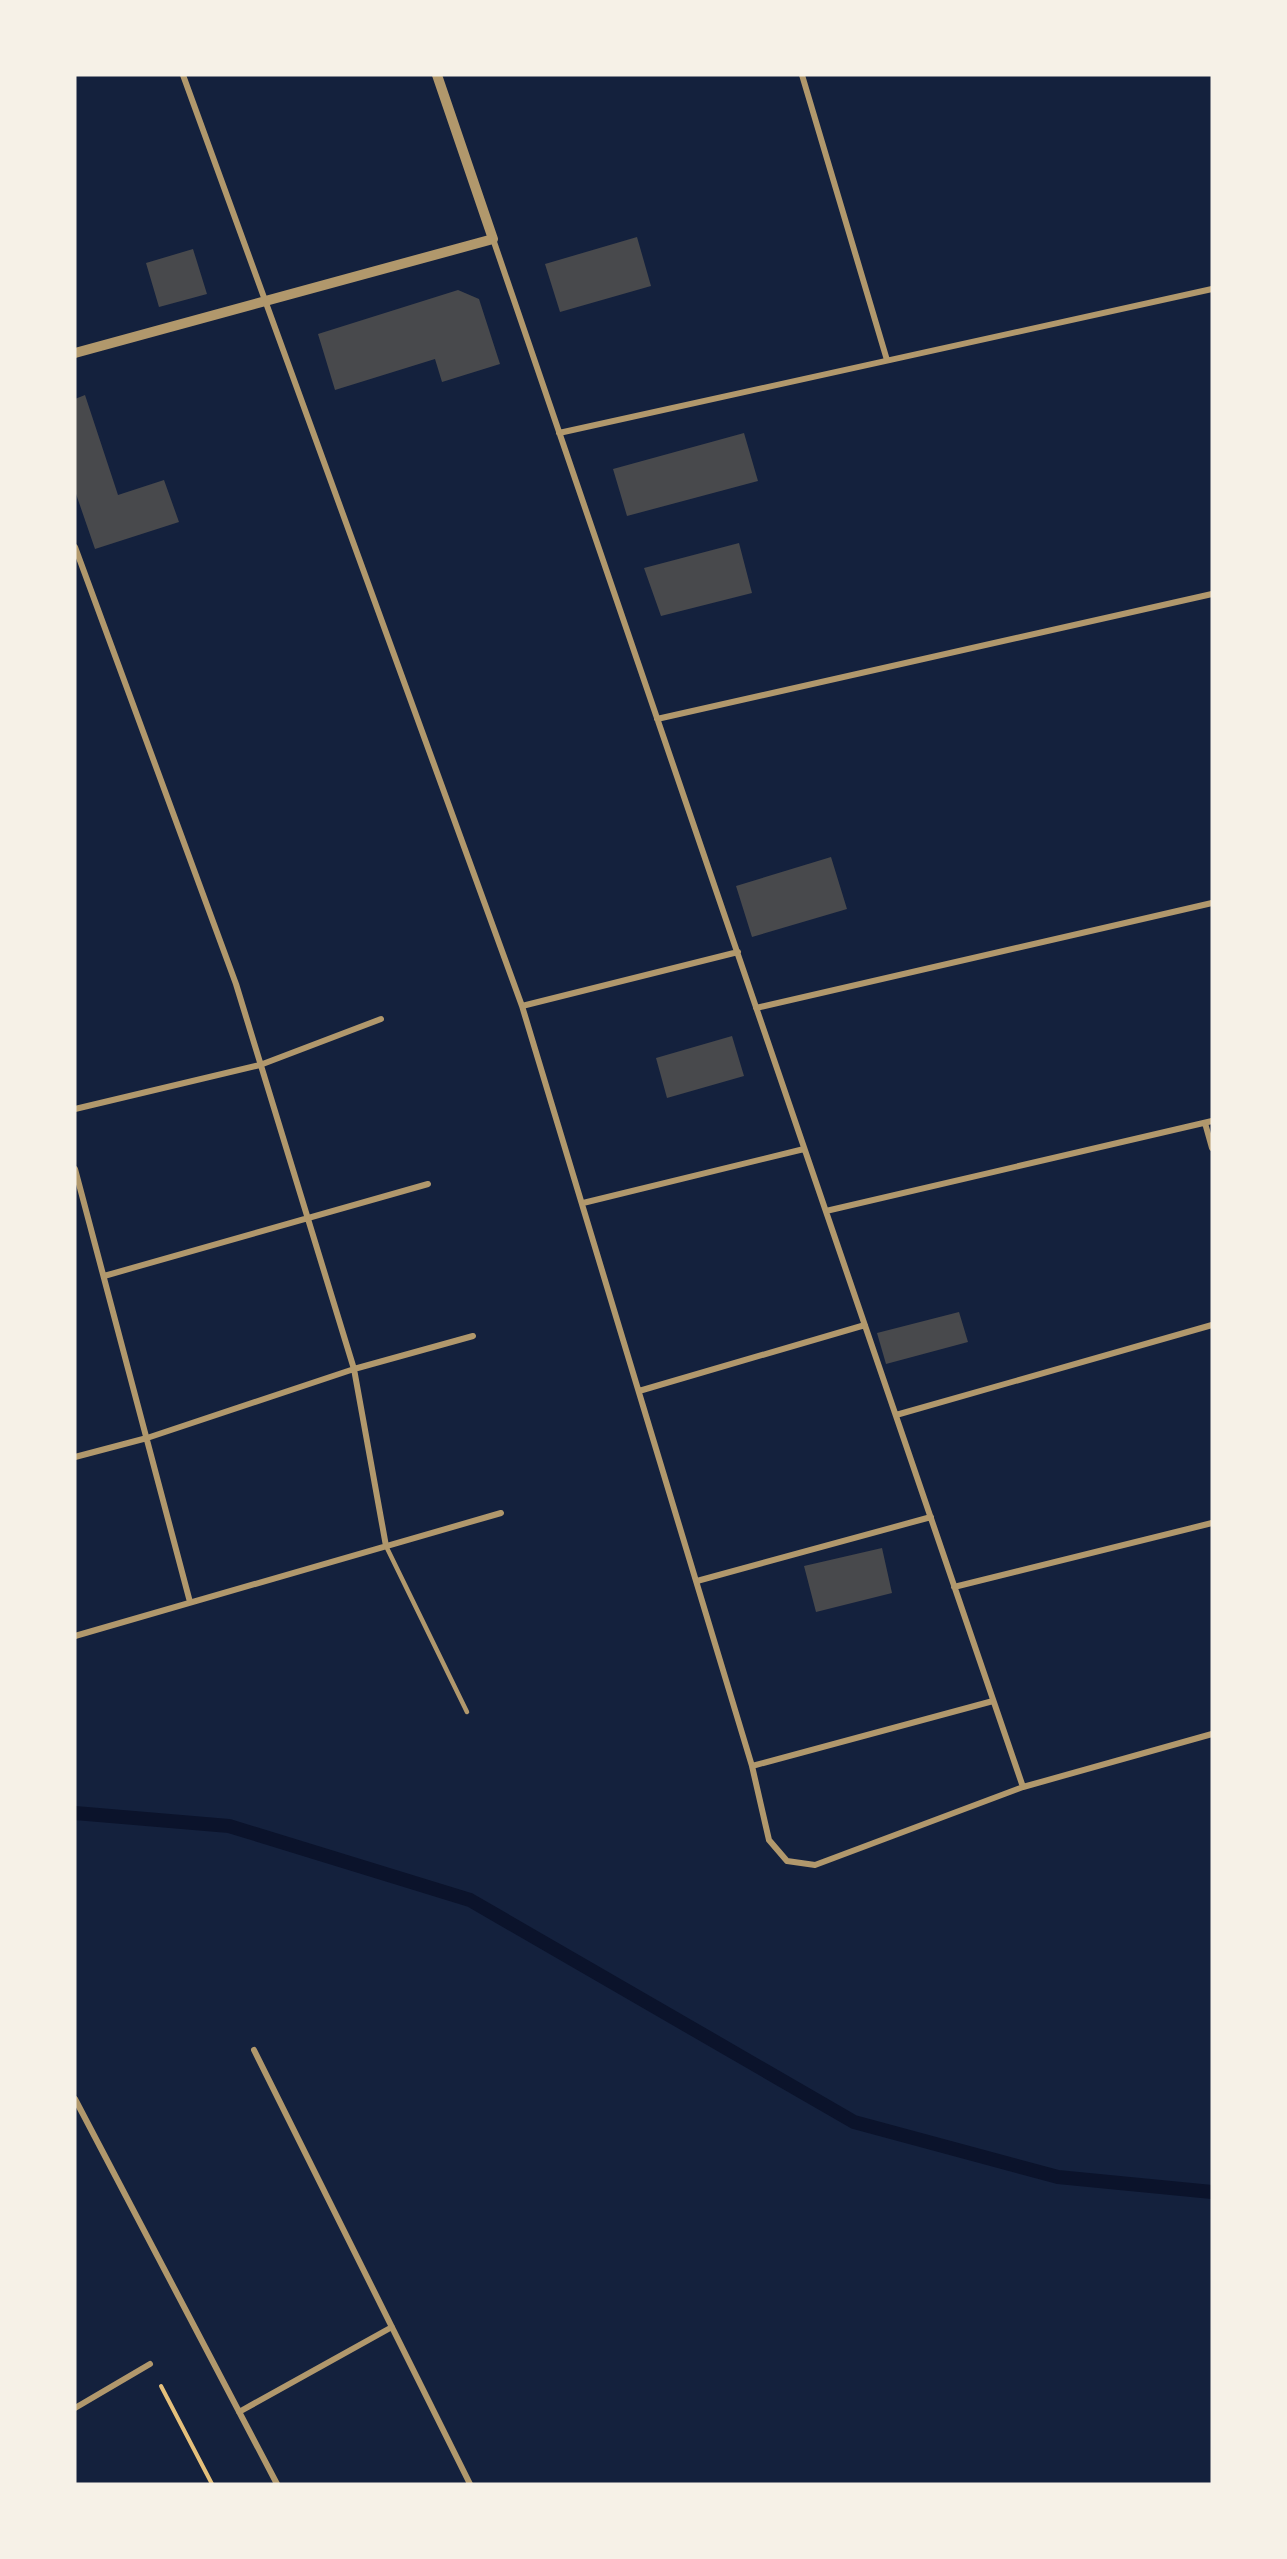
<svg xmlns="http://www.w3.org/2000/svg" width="1287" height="2559" font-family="Jost,sans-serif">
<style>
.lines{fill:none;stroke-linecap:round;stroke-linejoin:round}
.stream{stroke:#0b132b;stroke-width:14}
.building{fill:#48494c}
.path{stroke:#e5c07b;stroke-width:4}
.service{stroke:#b1986c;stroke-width:4.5}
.minor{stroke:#b1986c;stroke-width:6}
.tertiary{stroke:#b1986c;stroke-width:10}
</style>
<rect width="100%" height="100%" fill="#14213d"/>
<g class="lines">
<path class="stream" d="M75,1813l154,13 241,74 384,222 204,55 154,15"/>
</g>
<path class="building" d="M637,237l14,49 -91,26 -15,-48z
M193,249l14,45 -48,13 -13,-44z
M458,290l21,9 21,65 -58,18 -7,-23 -100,31 -17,-56z
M85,395l33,100 46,-15 15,42 -84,27 -20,-58v-92z
M744,433l14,48 -131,35 -14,-47z
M739,543l13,50 -91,23 -17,-48z
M831,857l16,52 -95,28 -16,-51z
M732,1036l12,40 -77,22 -11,-40z
M959,1312l9,30 -82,22 -9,-31z
M882,1548l10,45 -76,19 -12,-46z"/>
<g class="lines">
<path class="path" d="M161,2386l51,98"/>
<path class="service" d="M386,1546l81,166"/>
<path class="minor" d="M183,75l339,931 230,760 17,74 18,21 28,4 208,-78 189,-53
M802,75l85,285
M493,239l530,1548
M559,433l653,-144
M75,547l161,437 118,385 32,177
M657,719l555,-125
M522,1006l216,-54
M756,1008l456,-105
M75,1109l185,-44 121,-46
M1205,1123l7,25
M75,1169l115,433
M583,1203l221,-54
M826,1211l386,-90
M104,1276l324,-92
M639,1391l226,-66
M896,1415l316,-90
M75,1457l72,-19 207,-69 119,-33
M697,1581l234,-64
M954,1587l258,-64
M75,1636l426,-123
M752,1766l241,-65
M254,2050l216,434
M75,2099l202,385
M75,2408l75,-44
M239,2412l153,-85"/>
<path class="tertiary" d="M75,353l418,-114 -56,-164"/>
</g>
<rect width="1287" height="2559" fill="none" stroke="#f6f1e7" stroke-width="153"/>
</svg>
